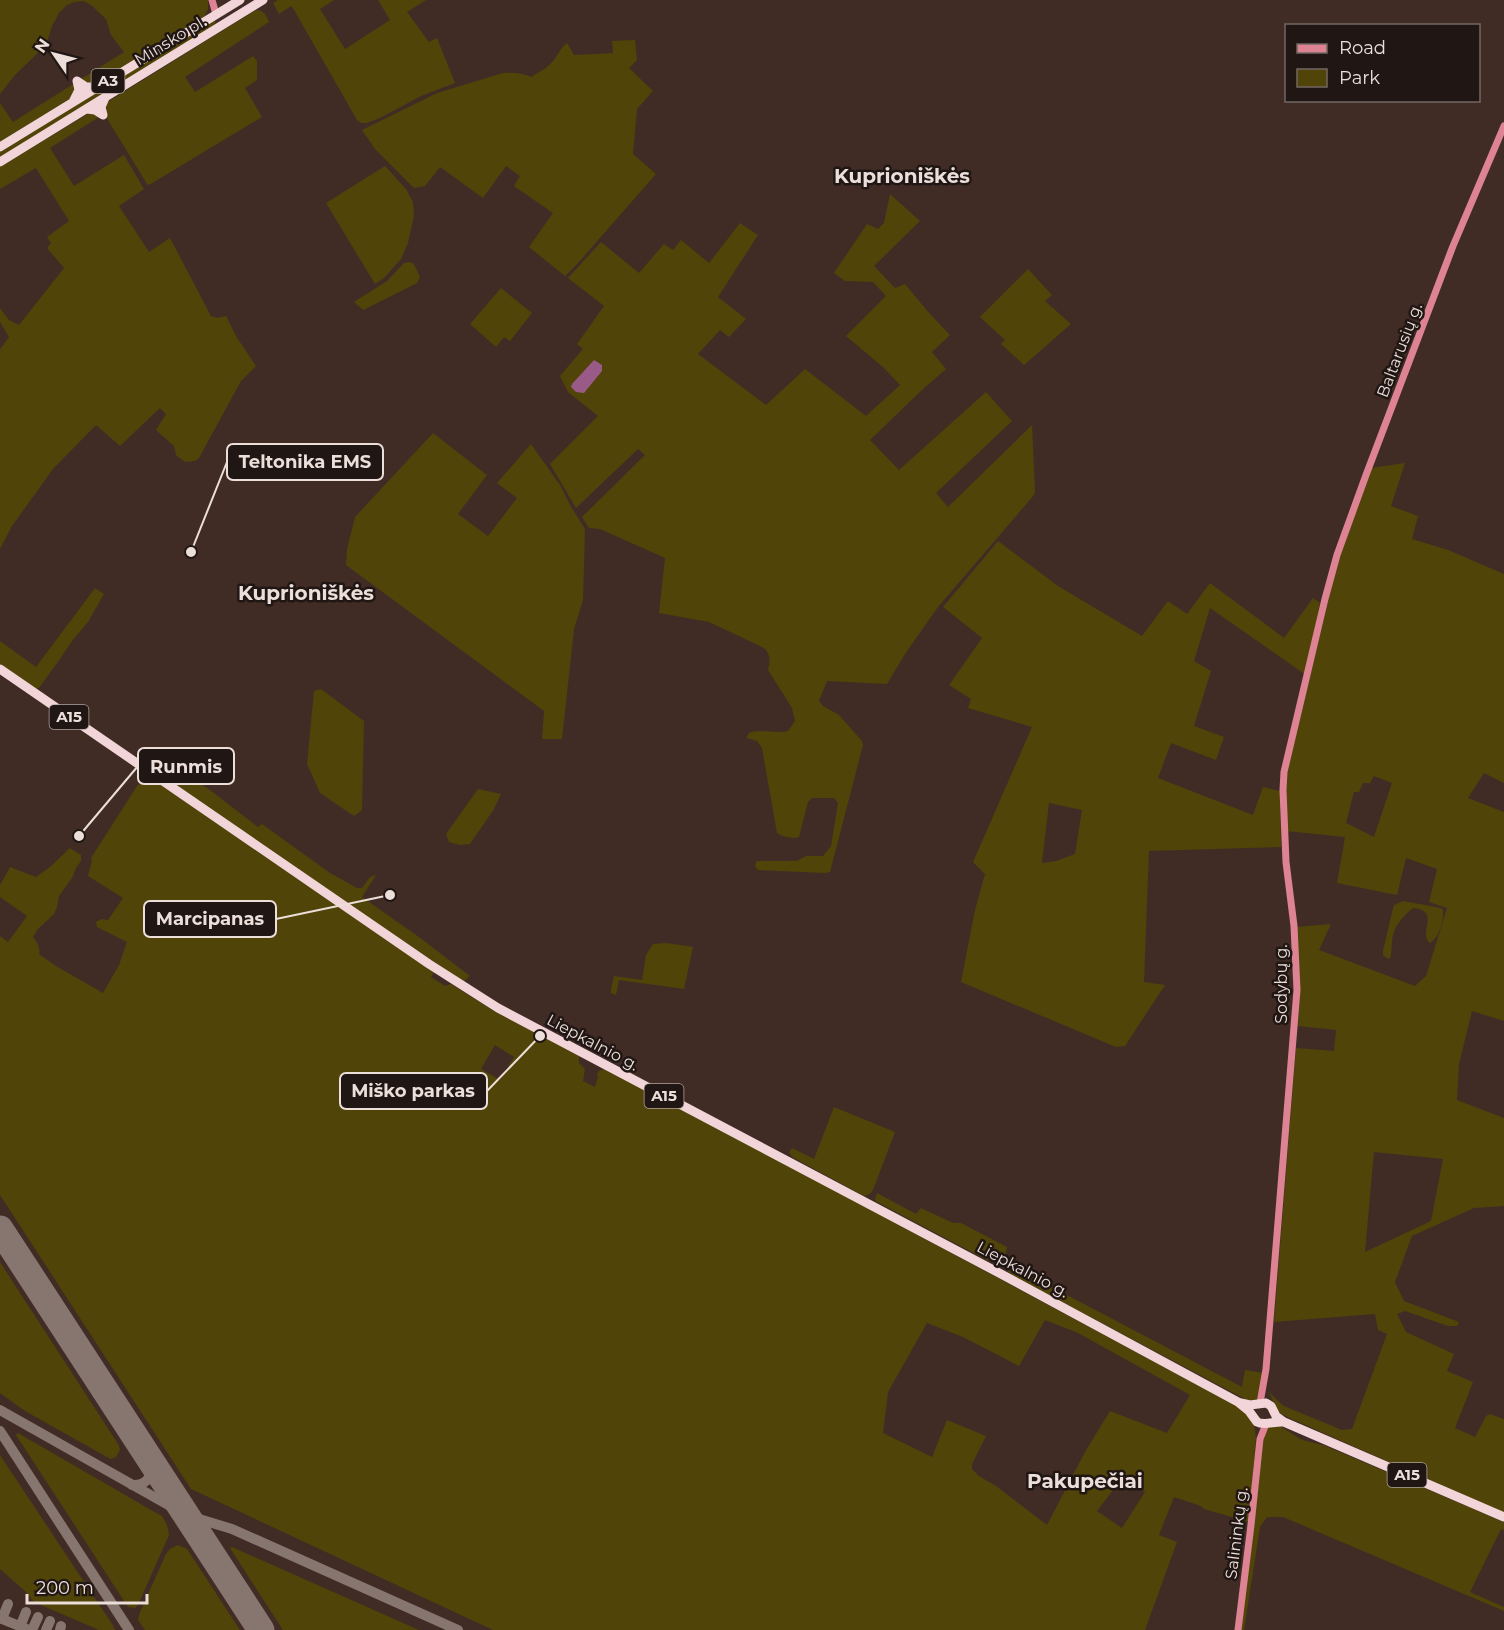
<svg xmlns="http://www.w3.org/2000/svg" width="1504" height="1630" font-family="Montserrat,sans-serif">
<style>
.green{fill:#504409;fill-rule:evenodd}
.water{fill:#9a5a87}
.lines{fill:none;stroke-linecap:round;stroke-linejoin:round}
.taxiway{stroke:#87766f;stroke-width:10}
.runway{stroke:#87766f;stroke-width:27}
.secondary{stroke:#dd8394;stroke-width:7}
.highway{stroke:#f2d5d9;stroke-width:9}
.labels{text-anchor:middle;stroke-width:5;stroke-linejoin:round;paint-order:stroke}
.shield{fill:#201714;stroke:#afa29e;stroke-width:1.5}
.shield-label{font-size:15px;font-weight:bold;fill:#ecded9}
.street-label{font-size:16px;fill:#ecded9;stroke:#201714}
.quarter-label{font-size:20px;font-weight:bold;fill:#ecded9;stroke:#201714}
.leader{fill:none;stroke:#ecded9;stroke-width:2}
.callout-dot{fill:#ecded9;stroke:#201714;stroke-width:2}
.callout{fill:#201714;stroke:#ecded9;stroke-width:2}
.callout-label{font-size:18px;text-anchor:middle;font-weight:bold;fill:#ecded9}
</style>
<rect width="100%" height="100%" fill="#402c25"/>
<path class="green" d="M0,0h208v9l-3,7 -205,126v-39l13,19 111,-70 -13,-17 -5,-16 -15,-14 -7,-4 -10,1 -7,3 -8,8 -7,13 -6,19 -31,30 -15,19z
M278,0h56l-14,9 25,40 45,-29 -12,-20h48l-19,12 22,30 8,-4 18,45 -34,13 -39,21 -15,6h-6l-4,-3 -63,-110 -3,-4 -12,8 -6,-11z
M256,10c8,0 10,5 13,12l-84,55 10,15 58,-36 4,5v19l-12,8 17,29 -113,68 -2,-1 -44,-72 3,-9z
M213,20l3,2 -3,4 -213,133v-8z
M635,40l2,20 -8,8 24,23 -16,18 -4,45 23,20 -78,89 -13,13 -36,-29 24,-34 -39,-27 6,-10 -14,-10 -23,32 -43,-31 -15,19 -11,2 -39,-39 -13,-19 75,-37 66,-20c11,-1 19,0 29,4 5,-5 11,-6 16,-11 8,-6 11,-17 19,-23l7,12 39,-2 -1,-12z
M91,112l8,5 -49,31 24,38 50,-31 20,34 -25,17 30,46 21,-14 41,78 6,2 9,-2 10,20 20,30 -15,15 -42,77 -4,3 -10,1 -9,-7 -2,-9 -18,-16 10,-16 -6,-6 -40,38 -24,-21 -43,44 -41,57 -12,23v-200l9,-12 -9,-15v-14l9,12 10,5 45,-57 -17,-20 4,-5 -4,-6 22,-16 -33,-53 -36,21v-22z
M385,166l21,23 7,13 1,14 -6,27 -7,16 -17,19 -9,6 -49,-81z
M890,194l30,27 -46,45 21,22 10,-4 25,30 20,21 -18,17 14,17 -24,21 -52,50 29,30 87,-78 26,29 -76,72 12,14 84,-82 3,66 -1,4 -96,112 -33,47 -18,30 -60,-3 -8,20 4,5 16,9 23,26 1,4 -33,127 -5,1 -67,-3 -3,-4 1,-4 3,-1h38l9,-5h17l8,-10 7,-43 -4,-5h-22l-4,4 -9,35c-5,2 -17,0 -22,-4l-15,-85 -5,-7 -10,-3v-1l2,-4c13,-4 27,1 39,-2l7,-10 -3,-13 -24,-38c2,-9 3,-15 -4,-22l-55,-26 -50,-9 6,-55 -65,-29 -11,-1 -7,-11 63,-62 -7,-6 -62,59 -26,-44 48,-48 -30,-24 -8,-16 23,-27 -6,-5 27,-38 -36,-28 33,-36 38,31 25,-29 9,6 8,-10 28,23 31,-40 18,12 -40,62 28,22 -17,18 -9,-7 -22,24 68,51 39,-36 61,47 34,-31 -16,-17 -38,-32 40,-40 -13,-14 -28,-1 -11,-8 33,-49 11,5 6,-6z
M410,262l4,2 6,13 -3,6 -54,27 -9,-8 33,-21 17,-18z
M1028,269l24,26 -7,6 26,23 -47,41 -23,-21 4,-4 -25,-23z
M501,288l31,25 -22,28 -6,-4 -8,10 -26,-23z
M433,433l54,42 -29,39 30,22 29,-38 -20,-15 34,-39 29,41 10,20 15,24 -2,71 -9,29 -12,110h-20l2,-28 -198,-146 1,-16 8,-32z
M1405,463l-14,43 27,10 -6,23 36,11 56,24v209l-20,-10 -16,25 36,14v209l-32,-10 -13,53 -2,36 47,18v88l-30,2 -62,28 -17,46 9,19 55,21 -2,4h-9l-43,-15 -8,3 9,18 48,22 -7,17 26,11 -18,46 20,9 11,-21 4,-2 14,5v94l-221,-98 -6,-5 -8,-18 10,10 5,4 58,24 10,-1 35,-95 -9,-4 -3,-16 -101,8 22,-274 38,3 2,-21 -38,-4 2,-41 -5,-58 36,-3 -12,26 96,36 11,-10 21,-68 -18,-6 8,-33 -31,-11 -9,37 -60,-12 8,-46 -59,-6 -1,-45 3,-19 49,-202 34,-97zM1374,776l18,7 -18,54 -28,-14 8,-31h5l4,-9h7zM1374,1152l69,7 -12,62 -66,31z
M998,541l60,45 84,50 26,-35 19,13 23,-31 74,55 29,-40 7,5 -14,72 -96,-67 -16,53 17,10 -17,55 30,11 -8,23 -45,-17 -13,35 95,37 10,-28 17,4 1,56 -132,4 -5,131 21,3 -40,61 -9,1 -155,-65 14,-72 10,-36 -12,-12 59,-135 -64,-19 3,-9 -22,-14 33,-47 -39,-31zM1049,803l33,7 -7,44 -19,7 -14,2z
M95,588l9,6 -16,28 -16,19 -12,18 -21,29 -4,1 -35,-24v-24l36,26z
M321,689l43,32 -2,89 -8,6 -34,-23 -13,-29 7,-73z
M160,758l50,32 48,37 4,-3 68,49 27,15h5l8,-11 6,-2 -14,22 57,40 51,39 -7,6 -310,-211 1,-4z
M145,774l289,198 -3,5 14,9 6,-2 43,27 85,45v7l6,6 -2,12 12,6 3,-10 -1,-2 2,-4 5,-2 198,104 442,237 10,13 2,15 -7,84 -45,-13 -3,-3 -27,-9 -15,38 18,7 -32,88h-652l-302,-141 -191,-294v-259l8,6 19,-26 -27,-19v-12l10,-18 26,10 15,-11 19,-18 11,7v6l-5,7 -4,10 -13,18 -2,11 -3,7 -16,15 -5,8c4,5 8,11 6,17l17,12 47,27 16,-28 8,-23 -30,-15 -1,-5 6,-3 6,1 15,-22 -35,-22 4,-16 -1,-2 46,-72 9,-8zM495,1045l19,12 -14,23 -19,-11zM1045,1320l33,13 112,62 -23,38 -57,-22 -25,41 -38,73 -51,-39 -17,-10 -7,-7v-5l14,-28 -39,-16 -15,37 -49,-24 5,-41 39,-69 36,14 56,29zM1124,1476l21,16 -23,36 -25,-17z
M478,789l23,5 -7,15 -24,35 -10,1 -11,-3 -3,-8z
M1403,901l38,7 2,2c1,10 -4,28 -13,33 -13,-10 12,-32 -17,-35 -11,9 -21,20 -21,35 -1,6 0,10 -2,15l-2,1 -5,-4v-4l10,-43 1,-3z
M667,943l26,4 -9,42 -65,-9 -3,15 -5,-2v-4l3,-13 28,4 4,-25 7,-11z
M834,1107l61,25 -22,58 -3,4 -6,2 -72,-39 -3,-5 3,-4 22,11z
M877,1193l39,21 5,-6 32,15h8l46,24 -2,12 -6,4 -12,-3 -110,-58 -2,-2z
M0,1262l118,182 2,6 -4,7 -5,2 -4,-2 -82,-46 -25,-18z
M1011,1263l16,11 215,113 3,-17 18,3 -3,24 -3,4 -10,-1 -230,-122 -10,-7z
M1278,1425l24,15 21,5 181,77v8l-3,-1 -31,63 34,15v4l-221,-94h-16l-7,10 -16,103h-4l24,-199 2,-3z
M18,1433l140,81 4,2 5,9 2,10 -31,70 -3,3 -7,-1 -112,-172z
M0,1455l112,169 3,6h-16l-65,-28 -9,-11 -25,-22z
M178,1545l9,4 53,81h-95l-7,-10 2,-8 26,-58 4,-5z
M232,1547l187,83h-136l-53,-82z"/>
<path class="water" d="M594,360l8,5v6l-18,22 -8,-1 -5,-5 1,-3z"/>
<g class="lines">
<path class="taxiway" d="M0,1410l186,105 46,14 226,101
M0,1431l129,199
M132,1485c17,1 24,-14 17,-28
M0,1618l29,12
M2,1619l6,-15
M20,1627l6,-15
M32,1630l6,-13
M46,1630l4,-9
M60,1630l1,-4"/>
<path class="runway" d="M0,1229l261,401"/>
<path class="secondary" d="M212,0l4,14
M1260,1403l6,-34 31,-379 -3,-64 -8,-64 -3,-72 1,-18 41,-173 12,-44 29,-80 87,-229 51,-120
M1238,1630l13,-105 9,-86 6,-15"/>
<path class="highway" d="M73,102l6,-12 -2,-9 9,6h9
M87,109l8,1 8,5 -2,-8 4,-9
M0,147l240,-147
M0,162l263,-162
M0,669l429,295 69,44 503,266 237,128 11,9 8,11c8,4 17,-1 27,0
M1241,1403l9,2 16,-2 5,3 5,10 8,6 220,95"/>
</g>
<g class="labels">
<g class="shield">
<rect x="91.5" y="69" width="33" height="24" rx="4.5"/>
<rect x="49.5" y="705" width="39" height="24" rx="4.5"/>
<rect x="644.5" y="1084" width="39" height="24" rx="4.5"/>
<rect x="1387.5" y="1463" width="39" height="24" rx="4.5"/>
</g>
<g class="shield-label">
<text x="108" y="86">A3</text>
<text x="69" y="722">A15</text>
<text x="664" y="1101">A15</text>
<text x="1407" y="1480">A15</text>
</g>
<g class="street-label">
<text transform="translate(170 40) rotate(-31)" y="6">Minsko pl.</text>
<text transform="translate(1399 350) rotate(-69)" y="6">Baltarusių g.</text>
<text transform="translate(1281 984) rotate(-90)" y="6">Sodybų g.</text>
<text transform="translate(593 1042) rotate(28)" y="6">Liepkalnio g.</text>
<text transform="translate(1023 1269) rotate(28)" y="6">Liepkalnio g.</text>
<text transform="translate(1236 1533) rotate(-83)" y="6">Salininkų g.</text>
</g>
<g class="quarter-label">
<text x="902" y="183">Kuprioniškės</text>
<text x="306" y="600">Kuprioniškės</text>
<text x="1085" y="1488">Pakupečiai</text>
</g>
</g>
<path class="leader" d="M191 552L227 462M79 836L138 766M390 895L276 919M540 1036L487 1091"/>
<g class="callout-dot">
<circle cx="191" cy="552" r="6"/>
<circle cx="79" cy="836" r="6"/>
<circle cx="390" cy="895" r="6"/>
<circle cx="540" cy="1036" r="6"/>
</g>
<g class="callout">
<rect x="227" y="444" width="156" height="36" rx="6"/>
<rect x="138" y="748" width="96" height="36" rx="6"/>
<rect x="144" y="901" width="132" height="36" rx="6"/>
<rect x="340" y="1073" width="147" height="36" rx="6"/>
</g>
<g class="callout-label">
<text x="305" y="468">Teltonika EMS</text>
<text x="186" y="773">Runmis</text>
<text x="210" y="925">Marcipanas</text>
<text x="413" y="1097">Miško parkas</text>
</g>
<rect x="1285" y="24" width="195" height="78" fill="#201714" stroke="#726763" stroke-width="1.5"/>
<rect x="1297" y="44" width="30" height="9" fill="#dd8394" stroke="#726763" stroke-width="1.5"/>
<text x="1339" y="54" font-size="18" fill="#ecded9">Road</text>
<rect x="1297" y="69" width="30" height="18" fill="#504409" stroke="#726763" stroke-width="1.5"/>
<text x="1339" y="84" font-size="18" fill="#ecded9">Park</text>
<g transform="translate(54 54) rotate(305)" stroke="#201714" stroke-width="4.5" paint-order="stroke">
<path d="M0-4.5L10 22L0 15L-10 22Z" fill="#ecded9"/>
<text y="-9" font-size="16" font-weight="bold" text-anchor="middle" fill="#ecded9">N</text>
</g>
<path d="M27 1594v9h120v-9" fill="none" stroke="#ecded9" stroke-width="3"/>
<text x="36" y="1594" font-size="18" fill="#ecded9" stroke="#201714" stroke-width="4.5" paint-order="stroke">200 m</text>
</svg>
